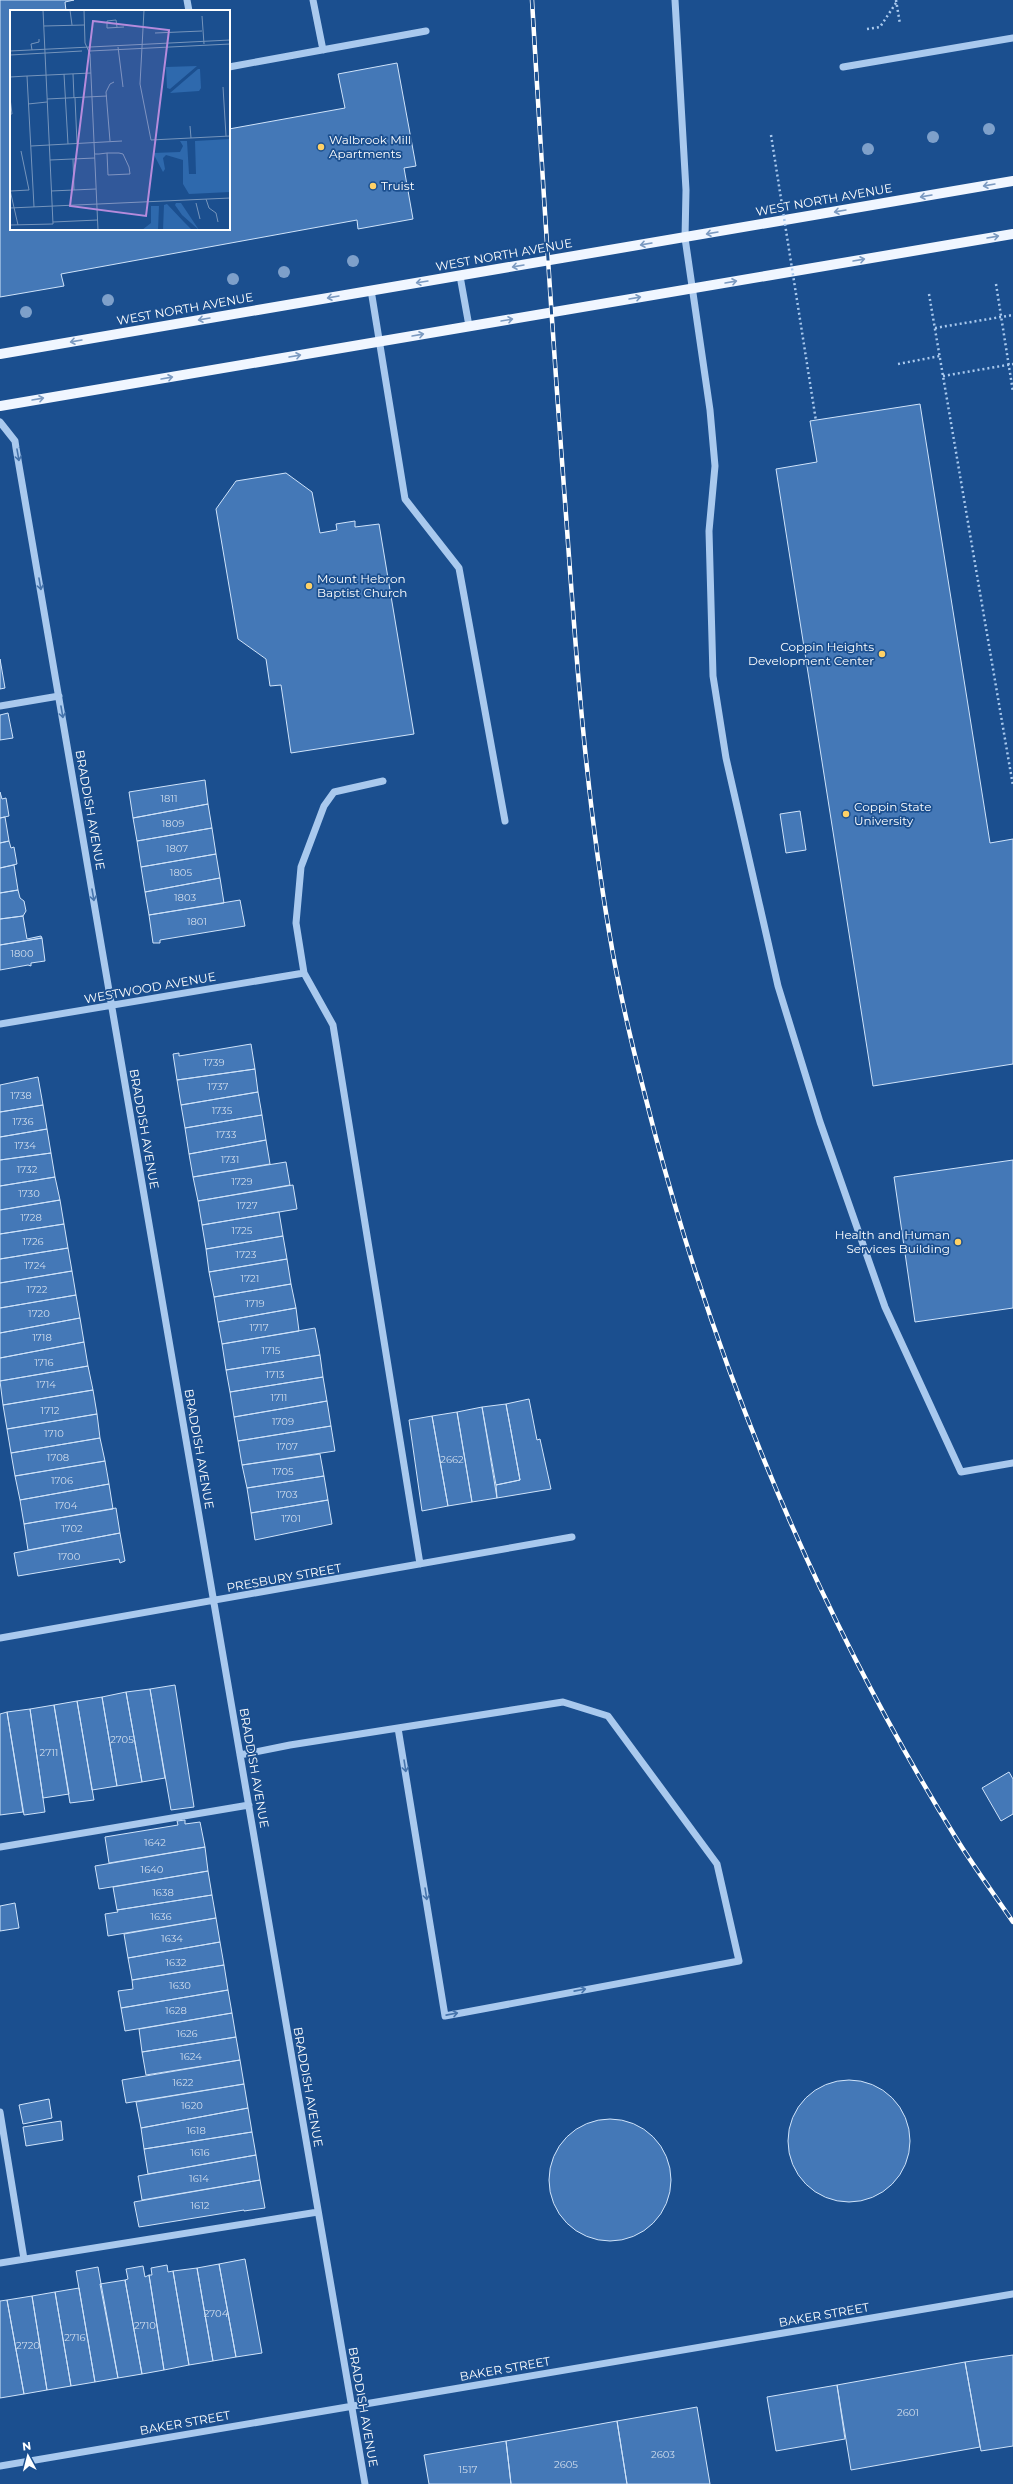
<svg xmlns="http://www.w3.org/2000/svg" width="1013" height="2484" font-family="Montserrat,sans-serif">
<style>
.building{fill:#4478b7;stroke:#cfe3fa}
.lines{fill:none;stroke-linecap:round;stroke-linejoin:round}
.path{stroke:#a9c9ee;stroke-width:2.5;stroke-dasharray:2 3;stroke-linecap:butt}
.minor{stroke:#a9c9ee;stroke-width:7}
.major{stroke:#f0f6ff;stroke-width:10}
.rail-casing{stroke:#fff;stroke-width:4.5}
.rail{stroke:#1b4f8f;stroke-width:3;stroke-dasharray:9;stroke-linecap:butt}
.path-bridge{stroke:#a9c9ee;stroke-width:2.5;stroke-dasharray:2 3;stroke-linecap:butt}
.tree{fill:#7ea0ca}
.oneway{stroke:#7b9ac1}
.oneway2{stroke:#4674ac}
.poi-dot{fill:#ffd166;stroke:#1b4f8f;stroke-width:1.5}
.labels{text-anchor:middle;stroke-width:3.5;stroke-linejoin:round;paint-order:stroke}
.number-label{font-size:10px;fill:#d0dded}
.poi-label{font-size:12px;fill:#fff;stroke:#1b4f8f;text-anchor:start}
.street-label{font-size:12px;fill:#fff;stroke:#1b4f8f}
.inset-road{fill:none;stroke:#7695bc;stroke-width:1}
.view{fill:#b68bdc;fill-opacity:0.15;stroke:#b68bdc;stroke-width:2}
.inset-edge{fill:none;stroke:#fff;stroke-width:2}
</style>
<rect width="100%" height="100%" fill="#1b4f8f"/>
<path class="building" d="M0,0h74l-9,2 1,9h-55v218h218v-100l116,-21 -7,-34 59,-11 19,103 -12,2 9,51 -55,10 -1,-9 -296,54 3,12 -64,11z
M920,404l70,439 23,-4v225l-140,22 -97,-617 41,-7 -7,-41z
M286,473l26,19 8,41 17,-3 -1,-6 19,-3v6l24,-3 35,210 -123,19 -10,-68 -11,1 -4,-27 -28,-20 -22,-130 20,-28z
M0,659l5,29 -5,1z
M8,713l5,25 -13,2v-25z
M205,780l3,24 -75,14 -4,-26z
M0,792l2,7 4,-1 3,18 -9,2z
M208,804l4,24 -75,13 -4,-23z
M800,811l6,39 -20,3 -6,-39z
M5,817l4,24 -9,2v-25z
M212,828l4,26 -75,13 -4,-26z
M9,841l2,7 3,-1 3,17 -17,4v-25z
M216,854l4,24 -75,14 -4,-25z
M14,865l4,25 -18,3v-25z
M220,878l4,25 -75,12 -4,-23z
M18,890l2,8 4,3 2,10 -3,5 -23,3v-26z
M240,900l5,26 -85,14v3h-7l-4,-28z
M23,916l4,23 14,-3 1,2 -42,7v-26z
M42,938l3,23 -14,2v3l-3,-1 -28,5v-25z
M251,1044l4,25 -78,11 -4,-26 6,-1v3z
M255,1069l3,23 -77,13 -4,-25z
M38,1077l5,28 -43,7v-27z
M258,1092l4,23 -77,13 -4,-23z
M43,1105l4,24 -47,8v-25z
M262,1115l4,25 -77,14 -4,-26z
M47,1129l4,24 -51,7v-23z
M266,1140l4,24 -77,13 -4,-23z
M51,1153l4,24 -55,9v-26z
M1013,1160v148l-98,14 -21,-145z
M286,1162l4,23 -92,16 -5,-24z
M55,1177l5,23 -60,10v-24z
M293,1185l4,24 -95,16 -4,-24z
M60,1200l4,24 -64,10v-24z
M279,1212l4,24 -77,13 -4,-24z
M64,1224l4,24 -68,11v-25z
M283,1236l4,23 -78,13 -3,-23z
M68,1248l4,23 -72,12v-24z
M287,1259l4,25 -77,13 -5,-25z
M72,1271l4,24 -76,13v-25z
M291,1284l5,24 -78,14 -4,-25z
M76,1295l4,23 -80,15v-25z
M296,1308l3,23 -77,13 -4,-22z
M80,1318l4,24 -84,16v-25z
M315,1328l5,27 -94,15 -4,-26z
M84,1342l4,24 -88,15v-23z
M320,1355l3,22 -93,15 -4,-22z
M88,1366l5,24 -90,15 -3,-24z
M323,1377l4,24 -93,16 -4,-25z
M93,1390l4,24 -90,15 -4,-24z
M529,1399l8,41 3,-1 11,50 -54,9 -1,-13 24,-5 -14,-76z
M327,1401l4,25 -93,15 -4,-24z
M506,1404l14,76 -24,5 -14,-78z
M482,1407l15,91 -25,4 -15,-90z
M457,1412l15,90 -24,4 -16,-90z
M97,1414l3,24 -89,15 -4,-24z
M432,1416l16,90 -26,5 -13,-91z
M331,1426l4,25 -93,14 -4,-24z
M100,1438l5,23 -90,15 -4,-23z
M320,1454l4,22 -77,12 -5,-23z
M105,1461l4,23 -89,16 -5,-24z
M324,1476l4,24 -77,13 -4,-25z
M109,1484l4,25 -89,15 -4,-24z
M328,1500l4,24 -77,16 -4,-27z
M116,1508l4,25 -92,17 -4,-26z
M120,1533l5,28 -5,2 -1,-4 -101,17 -4,-23z
M175,1685l19,122 -23,3 -21,-121z
M150,1689l15,89 -23,4 -16,-90z
M126,1692l16,90 -25,4 -15,-89z
M102,1697l15,89 -25,4 -15,-89z
M77,1701l17,99 -24,3 -16,-98z
M54,1705l15,89 -26,4 -13,-89z
M30,1709l15,103 -21,3 -17,-103z
M7,1712l16,100 -23,3v-101z
M1009,1772l4,7v35l-12,7 -19,-33z
M185,1820v4l15,-2 5,25 -96,16 -4,-26 73,-12 -1,-4z
M205,1847l3,24 -109,18 -4,-23z
M208,1871l4,24 -95,15 -4,-23z
M212,1895l4,23 -108,18 -3,-22 13,-2 -1,-2z
M15,1903l4,25 -19,3v-25z
M216,1918l4,24 -92,16 -4,-24z
M220,1942l4,23 -92,15 -4,-22z
M224,1965l4,25 -107,18 -3,-17 15,-2 -1,-9z
M228,1990l4,23 -107,18 -4,-23z
M232,2013l4,24 -94,15 -3,-23z
M236,2037l4,23 -94,15 -4,-23z
M240,2060l4,24 -118,19 -4,-23z
M788 2141a61 61 0 1 1 122 0a61 61 0 1 1-122 0Z
M244,2084l4,24 -107,20 -5,-26z
M49,2099l3,19 -29,6 -4,-19z
M248,2108l4,24 -108,17 -3,-21z
M549 2180a61 61 0 1 1 122 0a61 61 0 1 1-122 0Z
M61,2121l2,19 -37,6 -3,-19z
M252,2132l4,23 -108,19 -4,-25z
M256,2155l4,25 -118,20 -4,-24z
M260,2180l5,28 -21,3v-1l-105,17 -5,-25z
M245,2259l17,94 -26,4 -17,-93z
M219,2264l17,93 -23,4 -16,-93z
M167,2265l1,7 5,-1 16,94 -25,5 -15,-95h3l-1,-7z
M143,2266l2,11 4,-2 15,95 -22,4 -17,-94 3,-1 -2,-10z
M98,2267l20,111 -23,4 -19,-111z
M197,2268l16,93 -24,4 -16,-94z
M125,2280l17,94 -24,4 -18,-94z
M79,2288l16,94 -24,4 -16,-94z
M55,2292l16,94 -24,4 -15,-94z
M32,2296l15,94 -23,4 -17,-94z
M7,2300l17,94 -24,4v-97z
M1013,2355v91l-32,5 -16,-89z
M965,2362l15,85 -129,23 -14,-85z
M837,2385l8,54 -69,12 -9,-54z
M697,2407l13,77h-83l-10,-63z
M617,2421l10,63h-116l-5,-43z
M506,2441l5,43h-82l-5,-29z"/>
<g class="lines">
<path class="path" d="M896,0l4,24
M867,29l13,-2 16,-24
M996,284l17,108
M929,294l84,492
M935,328l78,-13
M898,364l42,-8
M943,376l70,-12"/>
<path class="minor" d="M187,0l2,11
M313,0l10,50
M675,0l11,190 -1,48 25,172 5,56 -6,65 4,145 13,82 52,228 42,136 65,185 76,165 52,-9
M229,67l197,-36
M843,67l170,-29
M460,276l9,50
M371,290l34,209 54,69 46,253
M0,422l15,19 1,7 349,2036
M0,706l59,-10
M383,781l-49,11 -10,14 -23,61 -5,56 8,50 29,52 87,539
M0,1024l304,-51
M0,1638l572,-101
M240,1755l50,-10 273,-43 45,14 109,148 22,97 -294,55 -47,-288
M0,1847l249,-42
M0,2112l24,147
M0,2263l318,-51
M0,2466l1013,-172"/>
<path class="major" d="M0,354l1013,-173
M0,406l1013,-172"/>
<g class="rail-casing">
<path id="rail" d="M532,0c10,172 21,343 34,515 10,141 20,282 44,422 11,66 28,132 45,197 66,249 166,485 301,704 18,29 38,56 57,84"/>
</g>
<use href="#rail" class="rail"/>
<path class="path-bridge" d="M771,135l45,286"/>
</g>
<g class="tree">
<circle cx="989" cy="129" r="6"/>
<circle cx="933" cy="137" r="6"/>
<circle cx="868" cy="149" r="6"/>
<circle cx="353" cy="261" r="6"/>
<circle cx="284" cy="272" r="6"/>
<circle cx="233" cy="279" r="6"/>
<circle cx="108" cy="300" r="6"/>
<circle cx="26" cy="312" r="6"/>
</g>
<defs><path id="oneway-shaft" d="M-6 0H5M1.5-3L5.5 0L1.5 3" fill="none" stroke-width="1.6" stroke-linecap="round" stroke-linejoin="round"/></defs>
<g class="oneway">
<use href="#oneway-shaft" transform="translate(989 185) rotate(170)"/>
<use href="#oneway-shaft" transform="translate(926 196) rotate(170)"/>
<use href="#oneway-shaft" transform="translate(840 211) rotate(170)"/>
<use href="#oneway-shaft" transform="translate(712 233) rotate(170)"/>
<use href="#oneway-shaft" transform="translate(993 237) rotate(-10)"/>
<use href="#oneway-shaft" transform="translate(646 244) rotate(170)"/>
<use href="#oneway-shaft" transform="translate(859 260) rotate(-10)"/>
<use href="#oneway-shaft" transform="translate(518 266) rotate(170)"/>
<use href="#oneway-shaft" transform="translate(422 282) rotate(171)"/>
<use href="#oneway-shaft" transform="translate(731 282) rotate(-10)"/>
<use href="#oneway-shaft" transform="translate(333 297) rotate(170)"/>
<use href="#oneway-shaft" transform="translate(635 298) rotate(-10)"/>
<use href="#oneway-shaft" transform="translate(204 319) rotate(170)"/>
<use href="#oneway-shaft" transform="translate(507 320) rotate(-10)"/>
<use href="#oneway-shaft" transform="translate(418 335) rotate(-10)"/>
<use href="#oneway-shaft" transform="translate(76 341) rotate(170)"/>
<use href="#oneway-shaft" transform="translate(295 356) rotate(-10)"/>
<use href="#oneway-shaft" transform="translate(167 378) rotate(-10)"/>
<use href="#oneway-shaft" transform="translate(38 399) rotate(-10)"/>
</g>
<g class="oneway2">
<use href="#oneway-shaft" transform="translate(18 455) rotate(80)"/>
<use href="#oneway-shaft" transform="translate(40 584) rotate(80)"/>
<use href="#oneway-shaft" transform="translate(62 712) rotate(80)"/>
<use href="#oneway-shaft" transform="translate(93 895) rotate(80)"/>
<use href="#oneway-shaft" transform="translate(405 1766) rotate(81)"/>
<use href="#oneway-shaft" transform="translate(426 1894) rotate(81)"/>
<use href="#oneway-shaft" transform="translate(580 1990) rotate(-11)"/>
<use href="#oneway-shaft" transform="translate(452 2014) rotate(-11)"/>
</g>
<g class="poi-dot">
<circle cx="321" cy="147" r="4"/>
<circle cx="373" cy="186" r="4"/>
<circle cx="309" cy="586" r="4"/>
<circle cx="882" cy="654" r="4"/>
<circle cx="846" cy="814" r="4"/>
<circle cx="958" cy="1242" r="4"/>
</g>
<g class="labels">
<g class="number-label">
<text x="169" y="802">1811</text>
<text x="173" y="827">1809</text>
<text x="177" y="852">1807</text>
<text x="181" y="876">1805</text>
<text x="185" y="901">1803</text>
<text x="197" y="925">1801</text>
<text x="22" y="957">1800</text>
<text x="214" y="1066">1739</text>
<text x="218" y="1090">1737</text>
<text x="21" y="1099">1738</text>
<text x="222" y="1114">1735</text>
<text x="23" y="1125">1736</text>
<text x="226" y="1138">1733</text>
<text x="25" y="1149">1734</text>
<text x="230" y="1163">1731</text>
<text x="27" y="1173">1732</text>
<text x="242" y="1185">1729</text>
<text x="29" y="1197">1730</text>
<text x="247" y="1209">1727</text>
<text x="31" y="1221">1728</text>
<text x="242" y="1234">1725</text>
<text x="33" y="1245">1726</text>
<text x="246" y="1258">1723</text>
<text x="35" y="1269">1724</text>
<text x="250" y="1282">1721</text>
<text x="37" y="1293">1722</text>
<text x="255" y="1307">1719</text>
<text x="39" y="1317">1720</text>
<text x="259" y="1331">1717</text>
<text x="42" y="1341">1718</text>
<text x="271" y="1354">1715</text>
<text x="44" y="1366">1716</text>
<text x="275" y="1378">1713</text>
<text x="46" y="1388">1714</text>
<text x="279" y="1401">1711</text>
<text x="50" y="1414">1712</text>
<text x="283" y="1425">1709</text>
<text x="54" y="1437">1710</text>
<text x="287" y="1450">1707</text>
<text x="58" y="1461">1708</text>
<text x="452" y="1463">2662</text>
<text x="283" y="1475">1705</text>
<text x="62" y="1484">1706</text>
<text x="287" y="1498">1703</text>
<text x="66" y="1509">1704</text>
<text x="291" y="1522">1701</text>
<text x="72" y="1532">1702</text>
<text x="69" y="1560">1700</text>
<text x="122" y="1743">2705</text>
<text x="49" y="1756">2711</text>
<text x="155" y="1846">1642</text>
<text x="152" y="1873">1640</text>
<text x="163" y="1896">1638</text>
<text x="161" y="1920">1636</text>
<text x="172" y="1942">1634</text>
<text x="176" y="1966">1632</text>
<text x="180" y="1989">1630</text>
<text x="176" y="2014">1628</text>
<text x="187" y="2037">1626</text>
<text x="191" y="2060">1624</text>
<text x="183" y="2086">1622</text>
<text x="192" y="2109">1620</text>
<text x="196" y="2134">1618</text>
<text x="200" y="2156">1616</text>
<text x="199" y="2182">1614</text>
<text x="200" y="2209">1612</text>
<text x="216" y="2317">2704</text>
<text x="145" y="2329">2710</text>
<text x="75" y="2341">2716</text>
<text x="28" y="2349">2720</text>
<text x="908" y="2416">2601</text>
<text x="663" y="2458">2603</text>
<text x="566" y="2468">2605</text>
<text x="468" y="2473">1517</text>
</g>
<g class="poi-label">
<text x="329" y="144">Walbrook Mill<tspan x="329" dy="14">Apartments</tspan></text>
<text x="381" y="190">Truist</text>
<text x="317" y="583">Mount Hebron<tspan x="317" dy="14">Baptist Church</tspan></text>
<text x="874" y="651" text-anchor="end">Coppin Heights<tspan x="874" dy="14">Development Center</tspan></text>
<text x="854" y="811">Coppin State<tspan x="854" dy="14">University</tspan></text>
<text x="950" y="1239" text-anchor="end">Health and Human<tspan x="950" dy="14">Services Building</tspan></text>
</g>
<g class="street-label">
<text transform="translate(824 200) rotate(-10)" y="4">WEST NORTH AVENUE</text>
<text transform="translate(504 255) rotate(-10)" y="4">WEST NORTH AVENUE</text>
<text transform="translate(185 309) rotate(-10)" y="4">WEST NORTH AVENUE</text>
<text transform="translate(90 810) rotate(80)" y="4">BRADDISH AVENUE</text>
<text transform="translate(150 988) rotate(-10)" y="4">WESTWOOD AVENUE</text>
<text transform="translate(144 1129) rotate(80)" y="4">BRADDISH AVENUE</text>
<text transform="translate(199 1449) rotate(80)" y="4">BRADDISH AVENUE</text>
<text transform="translate(284 1578) rotate(-10)" y="4">PRESBURY STREET</text>
<text transform="translate(254 1768) rotate(80)" y="4">BRADDISH AVENUE</text>
<text transform="translate(308 2087) rotate(80)" y="4">BRADDISH AVENUE</text>
<text transform="translate(824 2315) rotate(-10)" y="4">BAKER STREET</text>
<text transform="translate(505 2369) rotate(-10)" y="4">BAKER STREET</text>
<text transform="translate(363 2407) rotate(80)" y="4">BRADDISH AVENUE</text>
<text transform="translate(185 2423) rotate(-10)" y="4">BAKER STREET</text>
</g>
</g>
<g transform="translate(10 10)">
<rect width="220" height="220" fill="#1b4f8f"/>
<path d="M187,56l-27,23 -3,-1 -1,-21zM188,59h2l1,19 -2,3 -29,2zM220,129v53l-41,2 -6,-10v-24l-17,-5 -3,3 2,11 -2,3 -10,-19 27,-1 3,-6 -3,-5h7l2,33h7l-1,-33zM166,193h5l18,27 -17,-15 -7,-10zM157,194l17,18 8,8h-29l1,-25zM141,196h8l-1,24h-16l9,-7z" fill="#2e69ad"/>
<path class="inset-road" d="M60,0l2,15M74,0l1,33 5,11 8,176M134,0l-4,74 11,56 79,-4M192,6l2,28M34,16l40,-1M107,17l-1,-7 -9,1v7l17,-1M145,23l47,-2M108,37l5,40M22,40l-1,-6 8,-2v-3M0,41l220,-11M80,41l140,-7M0,45l72,-4M54,64l4,70M63,64l1,24M17,66l64,-3M0,67l17,-1 7,131M213,77l3,49M0,88l2,16h-2M65,88l2,45M37,89l60,-3M18,94l19,-2M180,116l1,12M100,131l-4,-49 4,-8 4,-2M21,136l91,-5M85,144h4l8,-1h12l4,1 6,13 1,7 -22,1 -1,-22M63,149l1,31M40,150l45,-2M0,180l8,35M1,181l18,-1 -8,-39M41,181l45,-2M196,189l3,9 7,5 2,9M186,193l4,16M0,198l220,-10M43,212l45,-2M0,215l43,-1 -10,-214"/>
<path class="view" d="M83,11l76,9 -23,186 -76,-10z"/>
<rect width="220" height="220" class="inset-edge"/>
</g>
<g transform="translate(28 2456) rotate(353)" stroke="#1b4f8f" stroke-width="3" paint-order="stroke">
<path d="M0-3L7 15L0 10L-7 15Z" fill="#ffffff"/>
<text y="-6" font-size="11" font-weight="bold" text-anchor="middle" fill="#ffffff">N</text>
</g>
</svg>
